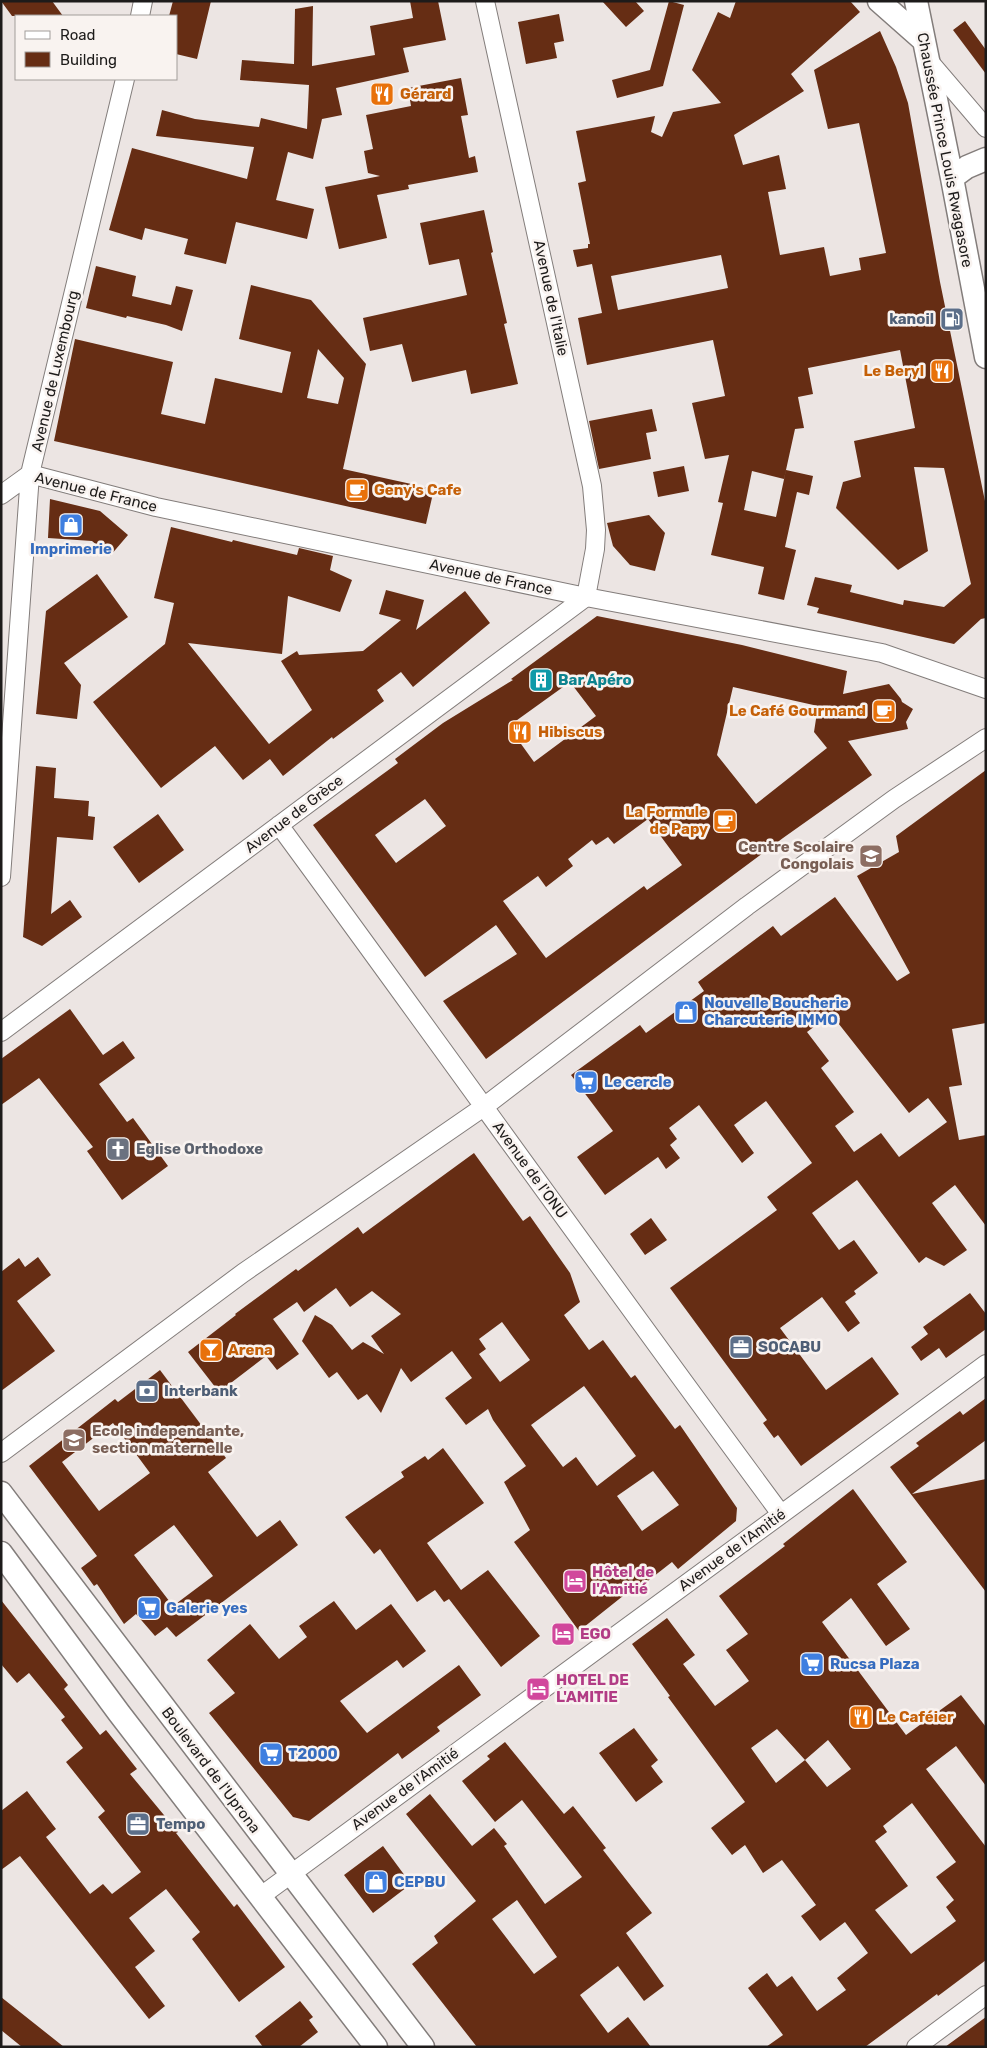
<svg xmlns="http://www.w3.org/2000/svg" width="987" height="2048" font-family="Rubik,sans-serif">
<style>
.building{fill:#662d14;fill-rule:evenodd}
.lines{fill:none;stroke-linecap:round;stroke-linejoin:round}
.minor-casing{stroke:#837d7b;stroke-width:20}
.tertiary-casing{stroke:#837d7b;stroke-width:25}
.minor{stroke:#fff;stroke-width:18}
.tertiary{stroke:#fff;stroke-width:22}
.labels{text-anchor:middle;stroke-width:5;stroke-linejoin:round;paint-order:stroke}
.food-label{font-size:15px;font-weight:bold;fill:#c56008;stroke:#f9f3f0;text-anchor:start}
.street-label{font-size:15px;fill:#1d1b1a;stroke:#f9f3f0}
.service-label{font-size:15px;font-weight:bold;fill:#4e5e75;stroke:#f9f3f0;text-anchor:start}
.shop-label{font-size:15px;font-weight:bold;fill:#366cbe;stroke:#f9f3f0;text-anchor:start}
.culture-label{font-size:15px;font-weight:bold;fill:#0d838f;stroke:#f9f3f0;text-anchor:start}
.education-label{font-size:15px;font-weight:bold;fill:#785e54;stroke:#f9f3f0;text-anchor:end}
.worship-label{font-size:15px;font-weight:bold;fill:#5b616d;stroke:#f9f3f0;text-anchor:start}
.hotel-label{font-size:15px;font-weight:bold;fill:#b23c85;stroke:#f9f3f0;text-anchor:start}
</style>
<rect width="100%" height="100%" fill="#ece5e3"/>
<path class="building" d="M1,1h51l11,15h-51z
M173,1h38l-14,58 -21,-5v-38h-7z
M410,1h28l8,39 -43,8 6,24 -73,16 6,27 -20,4 -9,40 -25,-7 -12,48 38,9 -7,30 -71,-17 -10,42 -42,-10 4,-15 -43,-11 -3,12 -33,-10 23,-82 115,31 7,-32 -98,-11 6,-26 33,9 64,8 2,-9 46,11 2,-44 -69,-5 2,-20 52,4 1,-55 18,-3 -1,60 63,-11 -5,-29 43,-8z
M602,1h33l9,10 -18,16z
M669,1l15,4 -21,81 -46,12 -5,-18 38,-10z
M736,1h114l10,11 -69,62 13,17 -70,44 9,30 36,-10 7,34 -18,3 12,63 44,-8 6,29 31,-6 -2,-12 27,-5 -27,-130 -31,6 -14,-59 66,-39 16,36 12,36 32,179 46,224v112l-5,1 -27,25 -137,-31 2,-5 -12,-3 8,-28 37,8 -2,7 53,13 1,-5 40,7 27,-23 -27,-116 -30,-1 14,84 -30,19 -62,-62 7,-26 18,-5 -7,-36 61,-13 -15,-78 -92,18 5,26 -15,3 6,31 -9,1 -11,50 -32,-8 -8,39 32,7 10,-47 27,6 -4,19 -12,-3 -12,55 11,3 -12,50 -26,-6 6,-27 -53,-12 12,-52 -5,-1 11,-47 -24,4 -13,-56 33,-7 -12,-56 -126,25 -9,-47 24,-5 -10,-49 -15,3 -4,-17 15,-2v-4h2l-12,-61 8,-2 -10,-50 79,-15 -4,16 11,5 11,-25 48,-9 -29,-33 26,-58 12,6zM721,255l7,33 -110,22 -7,-34z
M559,14l5,27 -10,2 3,15 -31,6 -8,-42z
M965,21l21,29v24l-33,-44z
M461,78l7,37 -7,1 8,42 6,-2 3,16 -70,13 1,4 -32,6 10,43 -48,11 -14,-62 55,-11 -12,-3 -4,-22 9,-2 -7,-34 45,-9 -3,-18z
M484,210l9,42 -2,1 16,70 -3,1 14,60 -47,10 -5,-24 -54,12 -10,-38 -32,7 -7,-33 104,-23 -8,-36 -30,6 -9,-42z
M96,266l40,10 -4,20 39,9 5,-19 17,4 -11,41 -16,-6 -39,-9 -1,2 -40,-10z
M251,285l60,15 55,64 -23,105 91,20 -8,35 -372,-83 21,-102 98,23 -12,52 44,10 10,-46 67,15 9,-41 -52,-13zM318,349l26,29 -6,26 -31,-6z
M652,409l5,22 -11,2 5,26 -52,10 -10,-48z
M684,466l5,25 -31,6 -5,-25z
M50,499l50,12 28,24 -18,21 -18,-15 -44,-3z
M649,515l16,18 -10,38 -25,-6 -17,-19 -6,-23z
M171,527l61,15 1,-2 64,15 2,-7 34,8 -3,14 22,10 -12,32 -52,-16 -6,58 -94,-11 81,101 43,-34 -31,-49 16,-10 2,4 64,-4 38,-31 -22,-6 7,-24 38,10 -8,30 49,-39 25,32 -77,64 -12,-15 -24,18 7,11 -51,38 -1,-2 -49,39 -13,-17 -27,21 -28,-34 -54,42 -68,-86 72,-58 9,-41 -20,-5z
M97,574l31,43 -64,46 17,22 -4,34 -41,-5 10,-103z
M597,616l145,29 105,26 -4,23 46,-10 12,15 1,3 11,7 -7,13 2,7 -60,12 24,34 -89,63 -297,221 -43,-58 74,-47 -21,-29 -71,52 -112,-152 85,-62 -3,-4 48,-36 70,-43 -2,-1zM570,682l26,34 -62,46 -23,-32 4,-3 -2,-4zM733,687l85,19 -4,26 13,16 -71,56 -39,-49zM425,799l21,27 -50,37 -21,-28zM648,819l34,46 -35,25 -3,-4 -98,72 -43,-57 35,-25 8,11 27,-21 -5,-7 24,-19 4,5 12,-8 6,7z
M36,766l20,2 -2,30 35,3 -1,15 7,1 -2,23 -36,-3 -6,77 19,-14 12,17 -40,29 -19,-9z
M986,770v253l-34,6 10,56 -13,2 10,53 27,-5v91l-31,-41 -23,18 35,47 -23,16 -18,-9 -7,6 -62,-83 -45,33 27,37 15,-10 24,33 -24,18 2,3 -11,8 15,21 -12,9 -26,-35 -42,31 46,62 46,-33 27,37 -98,72 -23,-31 -4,3 -11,-15 4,-3 -97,-132 107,-78 -10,-13 45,-34 -46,-62 -32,24 20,28 -12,10 -43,-58 -30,23 8,11 -7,6 10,13 -14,11 -8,-12 -53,38 -28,-38 36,-26 -42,-56 69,-50 6,8 58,-42 -6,-9 75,-56 8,10 54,-39 62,84 13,-8 -53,-97 42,-24 -3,-16zM831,1014l78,99 19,-15 19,24 -48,35 -18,-24 -27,19 -19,-26 19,-14 -33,-44 8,-7 -22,-29z
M158,814l26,36 -45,33 -26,-36z
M70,1009l33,46 20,-14 12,17 -36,26 28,38 6,-4 35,48 -46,34 -35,-49 6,-4 -54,-69 -38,27v-46z
M474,1153l49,68 7,-5 40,57 10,29 -16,13 25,35 14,-10 28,38 4,-3 40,54 5,-4 57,83 -1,13 -58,48 -6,-7 -37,29 -2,-3 -54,43 -65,-89 16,-12 -26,-48 22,-16 -33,-46 -5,-11 -22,16 -21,-27 27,-20 -20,-27 -41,31 -10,-14 -20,45 -14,-19 -9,6 -21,-28 -8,6 -27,-37 13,-26 17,10 20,25 11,-8 21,12 -13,-18 30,-22 -29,-23 -22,16 -14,-19 -32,24 -7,-10 -24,17 26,35 -22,16 -11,-14 -47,36 -31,-40 48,-37 -1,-1 61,-45 2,2 60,-44 5,7zM502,1322l28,38 -30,22 -21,-28 7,-5 -7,-10zM584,1386l52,70 -39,30 -21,-29 -13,10 -32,-42zM653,1471l26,34 -37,26 -25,-35z
M651,1218l16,22 -22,15 -15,-21z
M38,1257l13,18 -34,26 38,50 -54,40v-119l18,-14 6,9z
M970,1293l16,21v15l-40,29 -7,-10 -18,13 -10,-14 17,-13 -5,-7z
M160,1370l66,88 -18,14 49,65 23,-17 18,25 -122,92 -9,-10 -12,9 -19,-22 -12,10 -27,-40 -3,2 -13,-18 16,-12 -68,-90 86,-67 3,3zM113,1423l37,50 -51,38 -37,-49zM174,1525l39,51 -40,30 -39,-51z
M986,1398v42l-74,54 74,-15v113l-96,-125 29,-21 -3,-3 44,-32 3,4z
M443,1448l41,55 -57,40 34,47 27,-20 52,66 -39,31 -52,-68 -5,3 -9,-12 -18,12 -37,-53 -6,5 -29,-37 59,-40 -3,-5 24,-16 3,4z
M853,1489l54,73 -30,22 33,45 -24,17 -35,-48 -29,24 84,113 55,-40 25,32v59l-30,-40 -30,23 60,78v113l-48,36 -1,-2 -72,53h-99l17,-12 -35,-47 19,-15 10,14 15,-11 25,35 29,-21 -9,-12 31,-25 -23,-31 -25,19 -19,-25 15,-11 -34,-45 -19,13 -18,-28 -13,10 -21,-27 34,-26 -77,-105 2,-1 -38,-52 35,-26 28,37 -12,9 32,42 34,-25 -23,-31 22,-16 -29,-38 66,-50 -2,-2zM777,1729l28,31 -29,23 -25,-35zM828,1740l23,29 -24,18 -22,-27zM912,1803l44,59 -20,15 18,23 -8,7 10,14 -45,33 -36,-44 33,-24 -33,-45 12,-9 -4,-6z
M1,1600l67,85 -4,4 36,46 6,-5 31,39 -7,5 48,58 -2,1 58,74 3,-3 48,63 -46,35 -47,-63 8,-7 -34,-43 -37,29 26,33 -20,16 30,39 -16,13 -129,-163 -19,14v-59l26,-20 29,38 -10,8 44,57 13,-10 9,10 29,-22 -43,-55 7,-6 -39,-49 17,-14 -22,-28 4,-3 -36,-44 -12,10 -16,-19z
M334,1601l22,29 35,-26 35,47 -23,17 -6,-8 -57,41 27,32 92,-68 22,30 -44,32 3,4 -38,28 -4,-6 -89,68 -16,-4 -84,-104 26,-20 -28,-33 43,-36 29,35 28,-22 -8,-11z
M634,1728l24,32 -7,6 12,16 -27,20 -37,-49z
M505,1742l59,72 9,-8 33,42 -3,2 49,63 -26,20 38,53 -20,15 -26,-35 -38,29 28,38 20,-16 23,30h-174l-65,-83 26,-21 -4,-7 42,-35 -70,-87 24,-20 42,52 22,-18 13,16 -3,2 41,58 37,-27 -60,-77 -27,22 -33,-41 28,-22 -3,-3zM517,1900l40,57 -23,17 -42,-55z
M383,1846l28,38 -38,29 -29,-38z
M1,1997l63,50h-42l-21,-17z
M300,2001l13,16 -4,3 9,12 -19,15h-36l-8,-11z
M986,2017v30h-41z"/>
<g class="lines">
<g class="minor-casing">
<path id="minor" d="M485,1l107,485 4,44 -1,19 -9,48
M140,16l3,-15
M928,60l58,68
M1,495l29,-21 126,33 430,90 296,56 104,36
M279,825c168,229 333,461 502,689
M1,877l29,-403 95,-395
M1,1032l585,-435
M1,1453l242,-180 242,-167 262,-200 147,-107 92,-61
M261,1896l725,-532
M916,2047l70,-52"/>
</g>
<g class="tertiary-casing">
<path id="tertiary" d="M879,1l43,38
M916,1l36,177 34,179
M952,178l15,-11 19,-8
M1,1493l422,554
M1,1553l118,160 257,334"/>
</g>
<use href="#minor" class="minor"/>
<use href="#tertiary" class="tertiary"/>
</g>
<defs>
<g id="restaurant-square" transform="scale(1.25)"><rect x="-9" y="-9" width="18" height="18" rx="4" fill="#e8710a" stroke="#f9f3f0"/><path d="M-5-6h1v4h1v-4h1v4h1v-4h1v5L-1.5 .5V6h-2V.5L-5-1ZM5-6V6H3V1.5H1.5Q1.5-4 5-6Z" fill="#fff"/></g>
<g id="fuel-square" transform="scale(1.25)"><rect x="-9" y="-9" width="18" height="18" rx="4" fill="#5c6f8a" stroke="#f9f3f0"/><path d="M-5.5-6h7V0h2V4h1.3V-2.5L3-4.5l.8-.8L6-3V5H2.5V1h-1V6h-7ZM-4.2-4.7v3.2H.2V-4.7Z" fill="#fff"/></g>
<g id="cafe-square" transform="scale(1.25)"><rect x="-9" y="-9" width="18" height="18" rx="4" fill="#e8710a" stroke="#f9f3f0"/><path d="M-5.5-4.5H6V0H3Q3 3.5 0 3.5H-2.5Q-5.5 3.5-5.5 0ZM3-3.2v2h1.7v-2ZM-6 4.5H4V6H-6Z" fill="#fff"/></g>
<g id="shop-square" transform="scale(1.25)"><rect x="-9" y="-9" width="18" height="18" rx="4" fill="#3f7fe0" stroke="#f9f3f0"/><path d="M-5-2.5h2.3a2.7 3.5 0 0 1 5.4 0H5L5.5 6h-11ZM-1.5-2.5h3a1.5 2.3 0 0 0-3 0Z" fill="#fff"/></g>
<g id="building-square" transform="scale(1.25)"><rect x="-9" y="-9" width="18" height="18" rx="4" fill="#0f9aa8" stroke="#f9f3f0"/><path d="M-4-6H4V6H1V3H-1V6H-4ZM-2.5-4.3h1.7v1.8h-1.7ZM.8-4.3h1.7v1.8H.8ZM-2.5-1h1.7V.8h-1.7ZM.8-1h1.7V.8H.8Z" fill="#fff"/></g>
<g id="school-square" transform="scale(1.25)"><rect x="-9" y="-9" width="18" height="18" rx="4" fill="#8d6e63" stroke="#f9f3f0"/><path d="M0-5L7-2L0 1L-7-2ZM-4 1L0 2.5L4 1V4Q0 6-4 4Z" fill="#fff"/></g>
<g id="supermarket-square" transform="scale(1.25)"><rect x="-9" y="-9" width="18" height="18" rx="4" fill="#3f7fe0" stroke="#f9f3f0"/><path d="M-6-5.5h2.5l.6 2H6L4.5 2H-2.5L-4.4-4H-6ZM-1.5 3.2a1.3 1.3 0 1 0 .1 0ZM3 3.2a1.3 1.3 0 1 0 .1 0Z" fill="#fff"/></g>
<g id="church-square" transform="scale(1.25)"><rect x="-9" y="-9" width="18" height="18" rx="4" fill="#6b7280" stroke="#f9f3f0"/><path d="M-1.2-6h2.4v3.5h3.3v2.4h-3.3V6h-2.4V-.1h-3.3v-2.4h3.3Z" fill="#fff"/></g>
<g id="office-square" transform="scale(1.25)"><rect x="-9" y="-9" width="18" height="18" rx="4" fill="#5c6f8a" stroke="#f9f3f0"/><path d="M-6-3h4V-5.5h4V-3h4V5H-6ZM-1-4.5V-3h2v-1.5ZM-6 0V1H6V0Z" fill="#fff"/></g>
<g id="bar-square" transform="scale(1.25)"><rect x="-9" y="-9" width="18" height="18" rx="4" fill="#e8710a" stroke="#f9f3f0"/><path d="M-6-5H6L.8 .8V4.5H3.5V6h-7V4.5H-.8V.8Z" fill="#fff"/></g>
<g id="bank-square" transform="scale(1.25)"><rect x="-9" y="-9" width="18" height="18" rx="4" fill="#5c6f8a" stroke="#f9f3f0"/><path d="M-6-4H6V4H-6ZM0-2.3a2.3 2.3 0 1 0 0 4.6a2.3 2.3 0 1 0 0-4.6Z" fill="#fff"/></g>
<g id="hotel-square" transform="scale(1.25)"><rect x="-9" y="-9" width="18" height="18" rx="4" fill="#d1479c" stroke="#f9f3f0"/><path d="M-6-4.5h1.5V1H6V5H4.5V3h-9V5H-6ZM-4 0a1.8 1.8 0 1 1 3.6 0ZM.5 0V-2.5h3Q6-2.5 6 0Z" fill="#fff"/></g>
</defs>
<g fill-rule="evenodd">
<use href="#restaurant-square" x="382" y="94"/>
<use href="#fuel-square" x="952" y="319"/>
<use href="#restaurant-square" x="942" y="371"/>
<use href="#cafe-square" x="357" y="490"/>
<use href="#shop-square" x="71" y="525"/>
<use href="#building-square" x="541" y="680"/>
<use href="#cafe-square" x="884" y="711"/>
<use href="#restaurant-square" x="520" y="732"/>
<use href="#cafe-square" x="725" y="821"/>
<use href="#school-square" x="871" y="856"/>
<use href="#shop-square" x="686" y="1012"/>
<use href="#supermarket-square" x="586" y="1082"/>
<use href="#church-square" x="118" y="1149"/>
<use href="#office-square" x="741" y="1347"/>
<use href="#bar-square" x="211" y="1350"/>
<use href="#bank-square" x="147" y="1391"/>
<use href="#school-square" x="74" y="1440"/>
<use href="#hotel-square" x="575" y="1581"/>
<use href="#supermarket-square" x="149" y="1608"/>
<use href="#hotel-square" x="563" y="1634"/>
<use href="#supermarket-square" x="812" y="1664"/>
<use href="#hotel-square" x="538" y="1689"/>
<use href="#restaurant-square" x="861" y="1717"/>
<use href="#supermarket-square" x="271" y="1754"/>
<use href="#office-square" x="138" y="1824"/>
<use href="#shop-square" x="376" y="1882"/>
</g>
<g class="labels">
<g class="food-label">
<text x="400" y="99">Gérard</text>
<text x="924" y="376" text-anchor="end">Le Beryl</text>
<text x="374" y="495">Geny's Cafe</text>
<text x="866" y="716" text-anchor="end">Le Café Gourmand</text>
<text x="538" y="737">Hibiscus</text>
<text x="708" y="817" text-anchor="end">La Formule<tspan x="708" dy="17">de Papy</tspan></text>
<text x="228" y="1355">Arena</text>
<text x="878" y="1722">Le Caféier</text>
</g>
<g class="street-label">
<text transform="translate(945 150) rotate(79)" y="5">Chaussée Prince Louis Rwagasore</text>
<text transform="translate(551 298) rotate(78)" y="5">Avenue de l'Italie</text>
<text transform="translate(55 371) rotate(-77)" y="5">Avenue de Luxembourg</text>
<text transform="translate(96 492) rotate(14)" y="5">Avenue de France</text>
<text transform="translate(491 577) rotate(12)" y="5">Avenue de France</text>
<text transform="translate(294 814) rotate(-37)" y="5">Avenue de Grèce</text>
<text transform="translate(530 1170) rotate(54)" y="5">Avenue de l'ONU</text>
<text transform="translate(732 1550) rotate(-36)" y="5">Avenue de l'Amitié</text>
<text transform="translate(211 1770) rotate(53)" y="5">Boulevard de l'Uprona</text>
<text transform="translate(405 1789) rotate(-36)" y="5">Avenue de l'Amitié</text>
</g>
<g class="service-label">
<text x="934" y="324" text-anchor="end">kanoil</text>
<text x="758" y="1352">SOCABU</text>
<text x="164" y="1396">Interbank</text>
<text x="156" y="1829">Tempo</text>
</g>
<g class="shop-label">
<text x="71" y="554" text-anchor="middle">Imprimerie</text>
<text x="704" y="1008">Nouvelle Boucherie<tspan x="704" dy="17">Charcuterie IMMO</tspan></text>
<text x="604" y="1087">Le cercle</text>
<text x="166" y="1613">Galerie yes</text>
<text x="830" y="1669">Rucsa Plaza</text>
<text x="288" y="1759">T2000</text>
<text x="394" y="1887">CEPBU</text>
</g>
<g class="culture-label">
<text x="558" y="685">Bar Apéro</text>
</g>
<g class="education-label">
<text x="854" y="852">Centre Scolaire<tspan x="854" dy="17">Congolais</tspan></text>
<text x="92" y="1436" text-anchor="start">Ecole independante,<tspan x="92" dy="17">section maternelle</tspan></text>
</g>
<g class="worship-label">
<text x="136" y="1154">Eglise Orthodoxe</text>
</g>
<g class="hotel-label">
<text x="592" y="1577">Hôtel de<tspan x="592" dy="17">l'Amitié</tspan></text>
<text x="580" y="1639">EGO</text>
<text x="556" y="1685">HOTEL DE<tspan x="556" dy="17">L'AMITIE</tspan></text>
</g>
</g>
<rect width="987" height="2048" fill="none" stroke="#1d1b1a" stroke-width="5"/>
<rect x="15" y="15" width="162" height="65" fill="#f9f3f0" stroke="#a19d9a"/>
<rect x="25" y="31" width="25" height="8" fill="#ffffff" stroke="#a19d9a"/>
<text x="60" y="40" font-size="15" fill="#1d1b1a">Road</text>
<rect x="25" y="52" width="25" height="15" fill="#662d14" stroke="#a19d9a"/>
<text x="60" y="65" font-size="15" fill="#1d1b1a">Building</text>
</svg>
